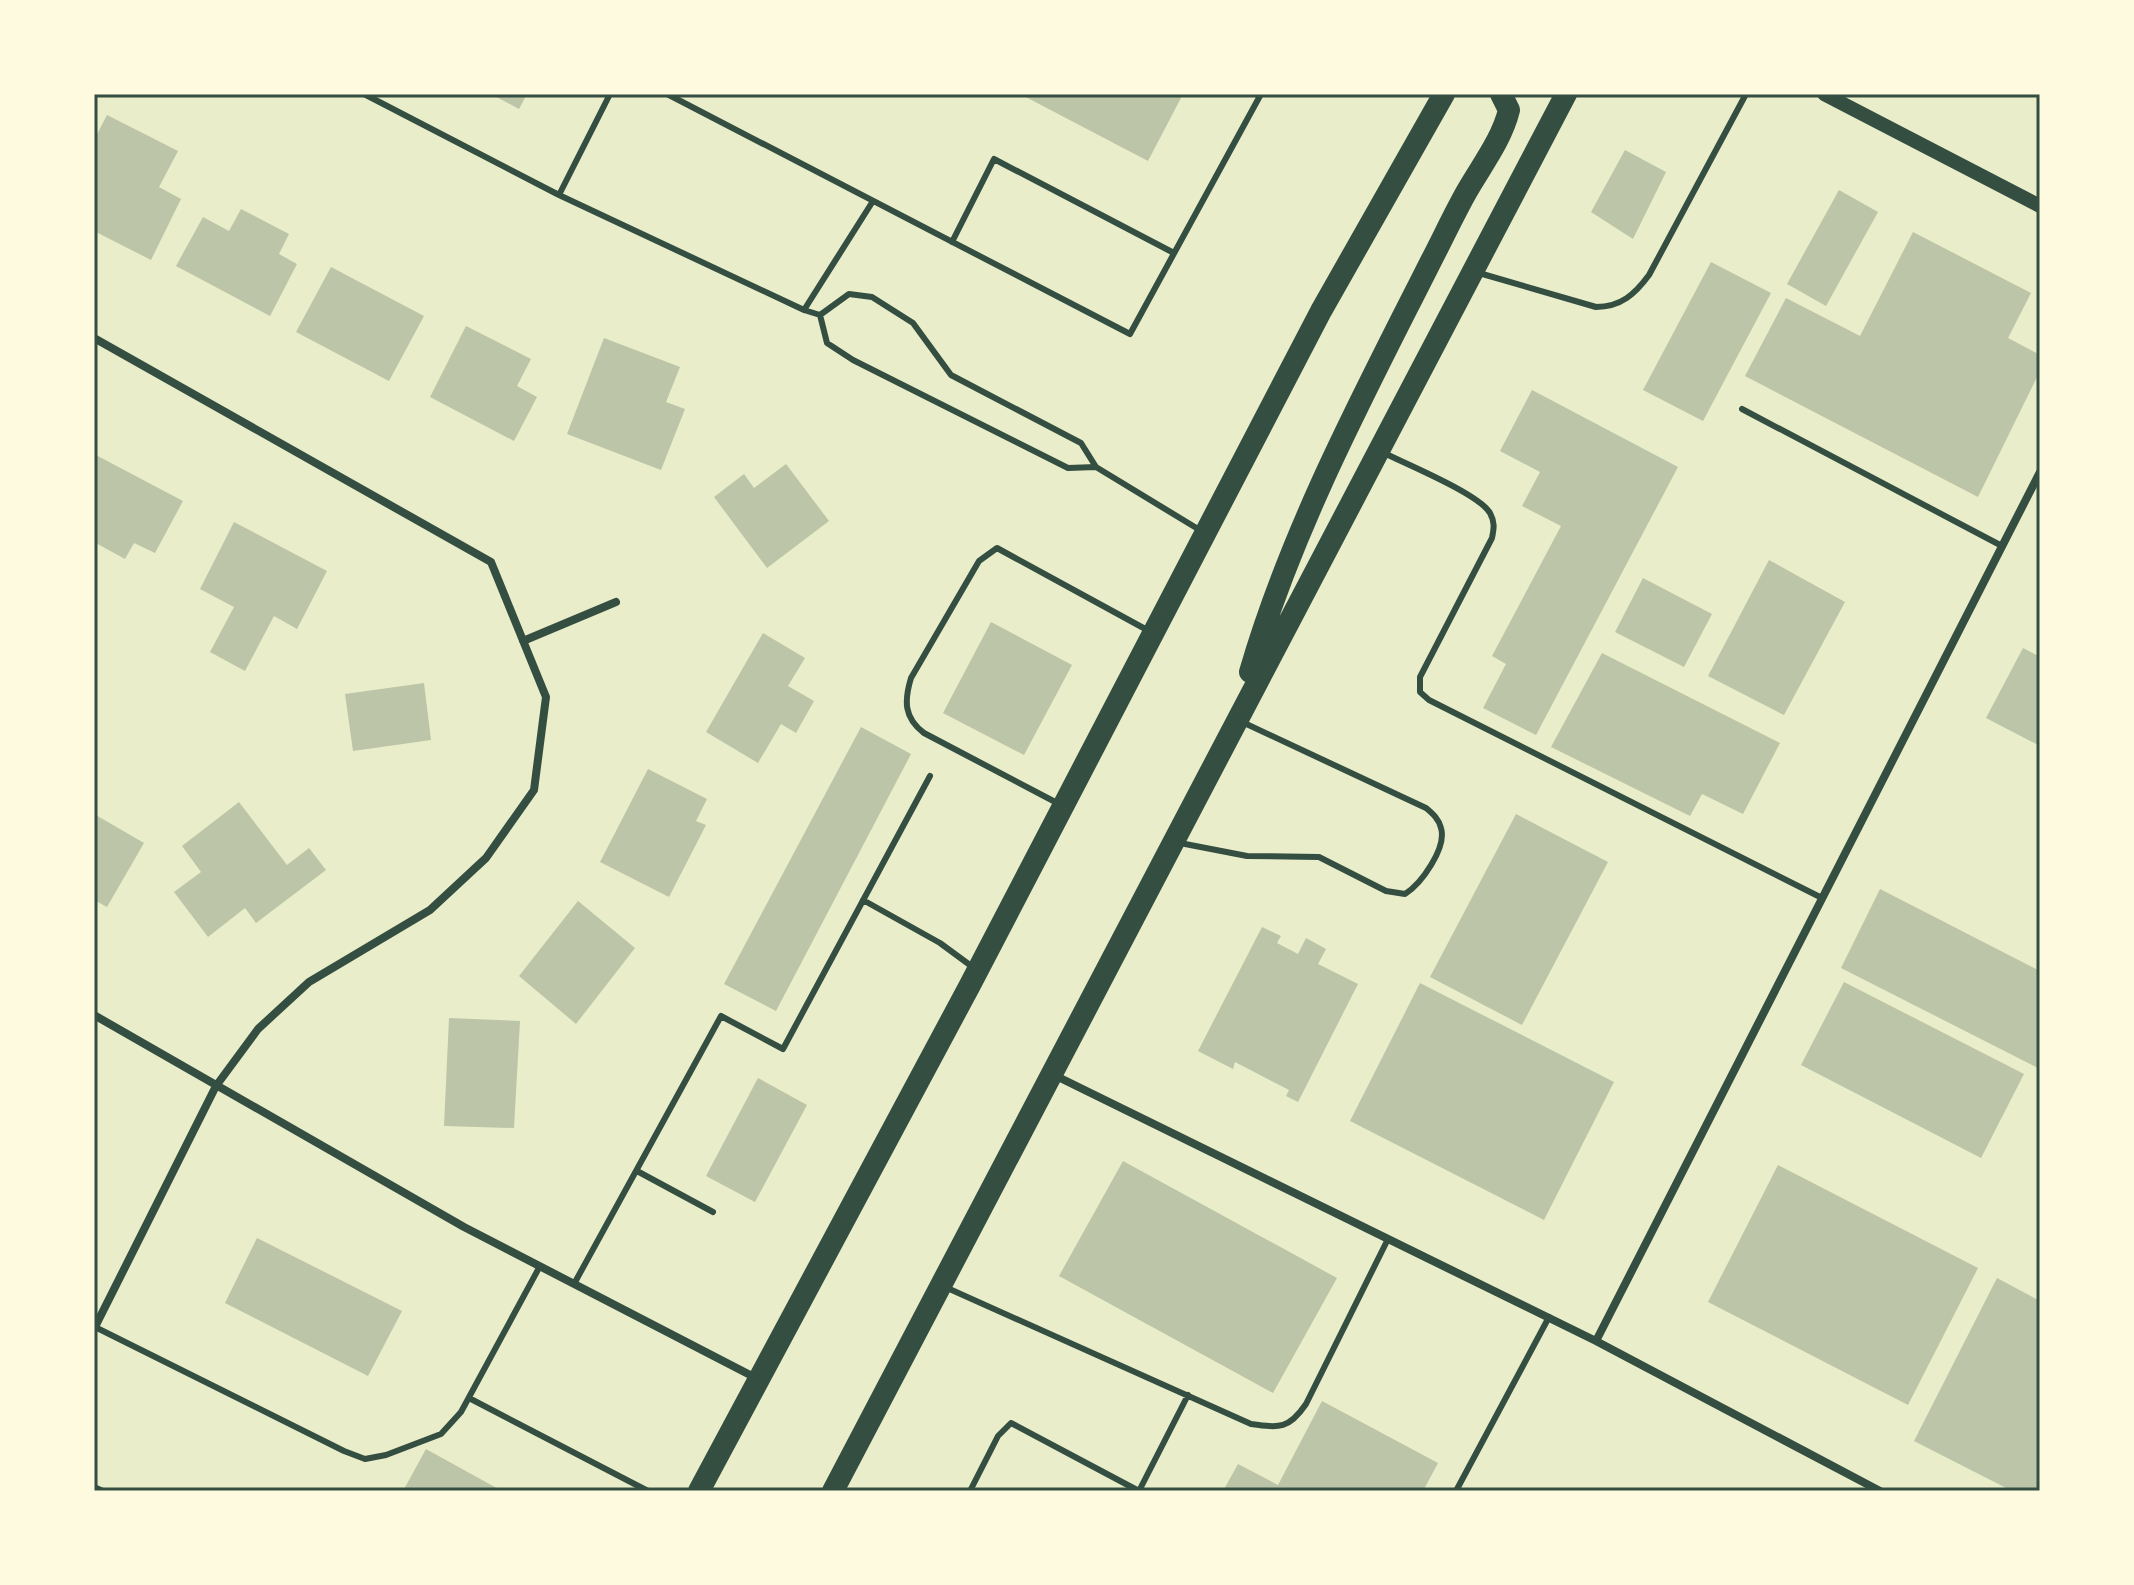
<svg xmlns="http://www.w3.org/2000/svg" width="2134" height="1585" font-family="Raleway,sans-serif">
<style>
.building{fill:#bcc5a7}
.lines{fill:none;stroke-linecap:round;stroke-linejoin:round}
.service{stroke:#344e41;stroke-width:6}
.minor{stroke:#344e41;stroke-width:8}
.tertiary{stroke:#344e41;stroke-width:14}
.trunk{stroke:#344e41;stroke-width:22}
.neatline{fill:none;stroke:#344e41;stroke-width:3}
</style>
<rect width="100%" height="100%" fill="#e9edc9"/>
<path class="building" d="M491,94h36l-8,15z
M1020,94h163l-35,67z
M107,115l71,36 -19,36 22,12 -30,61 -57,-29v-91z
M1625,150l41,22 -33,67 -42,-27z
M1839,190l39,22 -52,94 -39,-22z
M241,209l48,25 -10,20 18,10 -27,52 -94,-50 27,-49 26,14z
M1913,232l118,61 -23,45 32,17v16l-62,126 -233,-121 41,-78 74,38z
M1711,262l60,31 -68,128 -60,-31z
M331,267l93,49 -35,65 -93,-49z
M466,326l65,33 -14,27 20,11 -23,44 -84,-44z
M604,338l76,29 -14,35 19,7 -24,61 -94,-36z
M1532,390l146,77 -142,268 -53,-27 23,-44 -14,-8 69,-130 -39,-20 18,-34 -40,-21z
M94,454l89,47 -28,52 -21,-10 -9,16 -31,-17z
M786,464l43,57 -62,47 -53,-71 30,-23 10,14z
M234,522l93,49 -30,58 -23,-13 -29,55 -35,-19 24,-45 -34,-18z
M1769,560l76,42 -61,113 -76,-39z
M1643,578l69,36 -28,53 -69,-35z
M991,622l81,43 -48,90 -81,-42z
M763,633l42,25 -17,28 26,15 -18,32 -15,-9 -23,39 -52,-31z
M2023,648l17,9v89l-54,-28z
M1602,653l178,90 -37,71 -41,-20 -12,22 -139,-69z
M424,683l7,57 -78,11 -8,-57z
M861,727l50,27 -135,257 -52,-27z
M648,769l59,30 -11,22 10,4 -37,72 -69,-35z
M239,802l48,63 22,-17 17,22 -70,53 -11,-15 -37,29 -34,-45 27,-20 -19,-26z
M94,814l50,29 -37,64 -13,-7z
M1516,814l92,48 -86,163 -92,-48z
M1880,889l160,82v98l-199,-101z
M578,901l57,47 -59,76 -57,-48z
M1262,927l19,9 -4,7 21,11 8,-16 20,11 -8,15 40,20 -60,118 -12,-6 3,-6 -54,-28 -2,7 -35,-18z
M1844,982l180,92 -43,84 -180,-93z
M1420,983l194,99 -70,138 -194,-99z
M449,1018l71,3 -6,107 -70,-2z
M758,1078l49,27 -52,97 -49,-26z
M1123,1161l214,117 -64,115 -214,-117z
M1778,1165l200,103 -70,137 -200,-103z
M257,1238l145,73 -34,65 -143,-73z
M1997,1278l43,23v190h-28l-98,-50z
M1322,1401l116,62 -15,28h-200l15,-27 40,21z
M426,1449l76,42h-99z"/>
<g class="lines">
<path class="service" d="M364,94l195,101 245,115 16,5
M667,94l463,240 131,-240
M559,195l51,-101
M952,242l42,-83 180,94
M1479,273l117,34c25,0 39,-13 53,-32l97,-181
M804,310l69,-109
M820,315l29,-21 23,3 41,26 38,52 130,68 15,24 107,65
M820,315l7,28 26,17 215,108 28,-1
M1742,409l260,137
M1384,453c22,11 95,41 106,60 5,9 4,15 2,25l-72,139v15l9,8 393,198
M1061,805l-137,-72c-20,-15 -20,-32 -13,-55l68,-117 18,-13 152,83
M1180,843l67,13 72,1 67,34 19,3c16,-10 42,-46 36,-66 -2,-9 -8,-14 -15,-20l-186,-87
M863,900l77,43 34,25
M637,1171l76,41
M574,1284l147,-268 62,33 147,-273
M945,1287l306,137c29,4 38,5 55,-20l82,-165
M95,1327l249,124 21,8 21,-4 55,-21 20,-22 79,-146
M469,1398l179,93
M94,1487l9,4
M970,1491l28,-55 13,-13 128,68
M1139,1491l49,-96
M1456,1491l93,-174"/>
<path class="minor" d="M94,338l397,224 55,135 -12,93 -48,68 -56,52 -121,72 -51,47 -42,57 -122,243
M523,641l93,-39
M94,1015l370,212 292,151
M1052,1074l544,267 284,150
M1596,1341l444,-869"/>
<path class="tertiary" d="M1824,94l216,112"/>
<path class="trunk" d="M1250,672c42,-144 114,-278 181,-411 12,-23 23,-47 36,-70 15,-26 35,-52 42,-81l-8,-16
M699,1491l271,-506 351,-674 123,-217
M833,1491l733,-1397"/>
</g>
<rect width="2134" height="1585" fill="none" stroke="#fefae0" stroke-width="192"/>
<rect x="96" y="96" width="1942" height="1393" class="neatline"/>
</svg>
